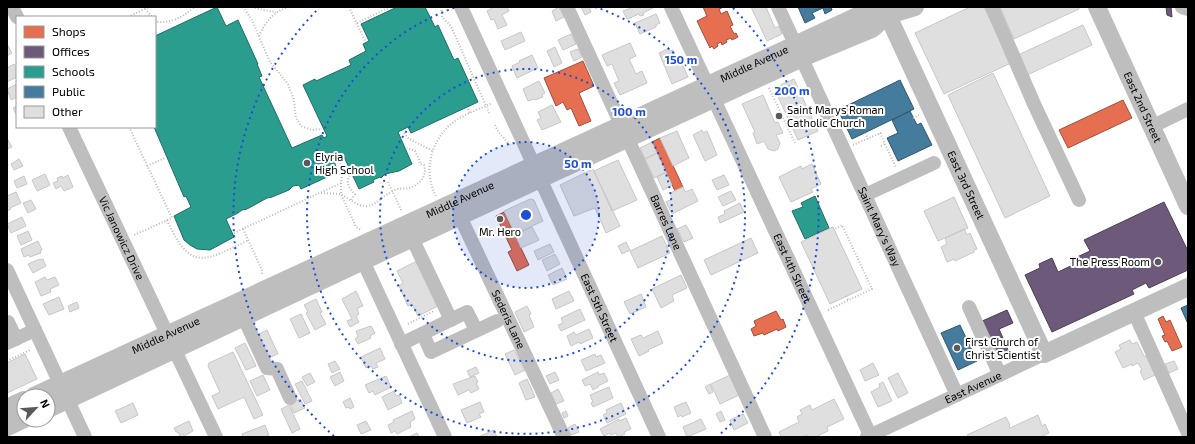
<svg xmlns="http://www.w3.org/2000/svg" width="1195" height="444" font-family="'Exo 2',sans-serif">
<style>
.shops{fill:#e76f51;stroke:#a24e39}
.offices{fill:#6d597a;stroke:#4c3e55}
.schools{fill:#2a9d8f;stroke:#1d6e64}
.public{fill:#457b9d;stroke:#30566e}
.building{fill:#dfdfdf;stroke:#c7c7c7}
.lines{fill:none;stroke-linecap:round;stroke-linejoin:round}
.path{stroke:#b9b9b9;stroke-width:2;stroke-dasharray:1 2;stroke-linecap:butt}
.minor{stroke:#bebebe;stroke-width:14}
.major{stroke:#bebebe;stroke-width:18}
.ring{fill:none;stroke:#1d4ed8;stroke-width:2;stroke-dasharray:2 4}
.poi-dot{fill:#595959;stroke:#fff;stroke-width:1.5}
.labels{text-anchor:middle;stroke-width:4;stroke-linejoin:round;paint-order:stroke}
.street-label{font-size:11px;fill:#000;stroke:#fff}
.poi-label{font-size:11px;fill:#000;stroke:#fff;text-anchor:start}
.centre{fill:#1d4ed8;stroke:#fff;stroke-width:2}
.ring-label{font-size:12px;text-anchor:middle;font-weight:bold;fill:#1d4ed8;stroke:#fff;stroke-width:4;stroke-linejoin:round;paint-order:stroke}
</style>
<rect width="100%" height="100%" fill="#fff"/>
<path class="shops" d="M703,7h21l-5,2 2,5 6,-3 6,14 -3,1 4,8 2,-1 2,4 -6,3 -1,-2 -5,2 1,2 -5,3 -1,-3 -4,2 1,2 -4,3 -2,-3 -2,2 -13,-27 10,-5z
M583,61l11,25 -15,7 12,28 -12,5 -8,-18 -4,2 -4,-8 -7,4 -12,-28z
M1123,100l9,18 -64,30 -9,-18z
M660,138l23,49 -8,4 -23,-49z
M504,212l25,53 -12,6 -9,-19 4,-2 -16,-34z
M776,311l5,9 2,-1 3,8 -8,4 -1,-2 -13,6 -1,-2 -9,3 -3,-7 5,-3 -2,-5z
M1163,316l3,6 4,-2 12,27 -10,4 -5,-10 -2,1 -3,-6 3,-1 -7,-16z"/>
<path class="offices" d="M1166,7h5l1,10 -5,-2z
M1164,202l24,49v19l-39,18 -3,-5 -14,7 2,4 -82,38 -27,-57 15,-7 -1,-4 13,-6 6,14 19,-9 -2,-5 15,-7 -6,-11z
M1007,310l6,13 -14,6 11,25 -13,6 -17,-38z"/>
<path class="schools" d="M217,7l9,19 12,-6 20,44h-1l5,12 -3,1 33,71 30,-13 2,3 3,-2 -24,-51 12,-6 1,2 35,-16 -2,-5 17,-9 -3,-7 6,-3 -8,-17 36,-17h28l10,20 3,-2 16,35 4,-2 20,44 -67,31 -3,-6 -10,5 14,32 -13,7 -14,3 -4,4 -1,-1 -7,3 1,2 -15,7 -15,-32 -10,4 4,11 -37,17 -2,-4 -6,1 -4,4 -17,7 -5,1 -20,11 -5,1 -4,3 -12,6 8,18 -24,13 -13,-1 -7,-4 -6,-5 -10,-24 17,-9 -5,-11 -2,1 -30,-70h1v-91z
M815,196l14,32 -24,11 -13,-28 11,-4 -2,-4z"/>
<path class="public" d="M798,7h33l1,3 -7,4 -2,-6 -11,5 3,5 -10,5z
M900,80l14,29 -62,30 -14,-29z
M910,111l7,14 4,-2 11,22 -34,16 -11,-23 11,-5 -6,-13z
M1188,305v19l-7,-16z
M960,325l17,36 -19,9 -17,-37z"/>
<path class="building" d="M494,7h13l2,4 -7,4 5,10 -9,4 -4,-10 -3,1 -4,-9z
M559,7l5,10 -8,4 -4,-10z
M581,7h8l2,5 -6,3z
M633,7h19l1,1 -10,5 1,2 -4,1 -1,-2 -12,5 -4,-8z
M751,7h15l9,21 4,-2 3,8 -15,7z
M970,7h14l27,56 -67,31 -29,-61z
M1000,7h79v2l-65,30z
M656,14l4,9 -4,2v2l-16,7 -5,-11z
M1083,25l9,20 -65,30 -9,-20z
M521,32l4,9 -20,9 -4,-9z
M571,34l5,10 -13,6 -5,-10z
M630,43l6,13 -7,3 7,15 6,-3 5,12 -27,12 -6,-12 5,-2 -7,-17 -5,2 -5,-11z
M7,44l5,9 -5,3z
M555,47l7,16 -8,4 -7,-16z
M669,48l1,3 3,-1 4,8 2,-1 9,20 -16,7 -13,-31z
M578,49l4,8 -8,4 -4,-9z
M532,55l6,13 -21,10 -5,-12 8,-4 -1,-1z
M14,64l3,4v9l-10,5v-14z
M993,73l57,123 -45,22 -57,-123z
M794,79l24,52 -20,9 -24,-52z
M539,81l6,12 -3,2 1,2 -8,3 -1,-1 -6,2 -5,-12z
M17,84v13l-6,3 -4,-11z
M763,95l12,28 3,-1 5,11 -7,2 4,8 -2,6 -4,2 -6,-2 -4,-8 -7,3 -4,-11 2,-1 -13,-28z
M552,105l9,17 -19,8 -5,-10 4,-2 -3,-6z
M17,106v10l-4,-8z
M702,130l1,3 4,-2 10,24 -12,6 -12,-26z
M677,131l12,27 -16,8 -13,-28z
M8,140l4,7 -5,2v-8z
M652,142l5,11 -12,6 -5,-11z
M657,153l9,19 -12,6 -9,-19z
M19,159l4,7 -9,4 -3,-6z
M618,160l19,40 -25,11 -18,-40z
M812,164l9,20 -10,5 2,3 -22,10 -12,-25 22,-11 1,3z
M593,169l27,57 -14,7 -11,-25 -21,8 -14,-31z
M666,172l6,13 -9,5 -6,-13z
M45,174l5,11 -13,6 -5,-11z
M68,175l5,12 -9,4 -3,-5 -5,3 -3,-6 5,-2 -1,-3 5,-2 1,2z
M724,175l5,10 -12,5 -5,-10z
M24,176l3,8 -10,4 -3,-7z
M683,187l2,5 7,-3 6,12 -26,13 -6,-12 6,-3 -2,-6z
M731,191l5,9 -13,6 -5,-9z
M16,192l5,11 -11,5 1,1 -4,2v-15z
M954,197l14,31 -30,13 -14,-30z
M530,199l4,1 9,21 -28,13 -11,-23z
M31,200l5,9 -8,4 -5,-10z
M740,203l4,9 -24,11 -2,-6 7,-3 -1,-3z
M22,217l4,9 -15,7 -4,-9z
M686,225l7,13 -9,4 -7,-13z
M532,227l7,13 -18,8 -6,-13z
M833,227l29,62 -32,15 -29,-62z
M964,229l3,6 3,-2 7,16 -3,1v2l-19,9 -1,-2 -7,3 -6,-15 6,-3 -2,-6z
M28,231l4,9 -11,5 -4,-9z
M662,236l8,17 -32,15 -8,-17z
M751,238l7,15 -47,22 -7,-15z
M38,241l4,9 -2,1 1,2 -11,4 -1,-2 -5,2 -3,-8z
M626,242l4,8 -8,4 -4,-8z
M550,244l4,8 -16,8 -4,-9z
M555,254l5,10 -13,7 -5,-11z
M40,259l1,1 2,-1 3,7 -13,7 -5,-9z
M417,261l21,45 -20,10 -6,-12 -4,2 -9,-20 4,-3 -6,-12z
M562,268l5,11 -14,6 -5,-10z
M681,275l6,13 -15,7 2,6 -13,7 -9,-19z
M45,277l2,3 8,-3 4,8 -9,4 1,3 -10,4 -6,-14z
M356,291l7,15 -6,2 2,6 -3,2 3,6 -9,5 -3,-6 5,-2 -10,-20z
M569,291l5,10 -18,8 -4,-10z
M641,294l5,13 -16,7 -6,-12z
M59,297l5,12 -15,6 -6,-11z
M316,299l6,13 -2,1 6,11 -11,6 -9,-17 2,-1 -4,-7z
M77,302l2,6 -9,4 -2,-6z
M527,306l4,8 -2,1 5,12 -10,5 -9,-20z
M580,309l5,11 -24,11 -3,-6 5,-2 -2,-5z
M301,314l9,19 -11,5 -9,-19z
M371,326l4,7 -5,3 1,2 -13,6 -3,-5 3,-2 -2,-6z
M589,329l4,9 -13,6 -1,-2 -8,4 -4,-10 7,-4 2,3z
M267,330l11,24 -12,5 -11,-23z
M658,331l5,12 -15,7 1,1 -10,5 -8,-17 10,-4 2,3z
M1130,340l2,4 5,-2 7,14h2l9,19 -11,5 -4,-9 2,-1 -4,-7 -6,3v-2l-9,4 -8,-16 6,-3 -2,-4z
M245,343l11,23 -10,4 -11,-22z
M380,348l5,11 -9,4 2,4 -5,2 -2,-3 -5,2 -5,-11z
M514,350l11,20 -10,5 -10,-21z
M233,352l30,63 -9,4 -10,-22 -26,12 -6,-13 8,-4 -12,-26 1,-3z
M25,354l12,25 -30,14v-30z
M595,354l1,3 5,-2 4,8 -19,8 -5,-11z
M335,361l5,8 -8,4 -4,-9z
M1174,361l4,8 -9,4 -4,-9z
M873,363l6,12 -14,6 -5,-11z
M476,367l3,6 -9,4 -3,-6z
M340,372l4,9 -9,5 -5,-9z
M555,372l4,8 -9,4 -4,-8z
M598,372l1,3 5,-2 4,8 -10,5v1l-5,3 -3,-6 -5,2 -3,-6z
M310,373l5,9 -8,4 -5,-9z
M898,373l10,20 -10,5 -10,-20z
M263,375l7,15 -13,6 -7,-15z
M730,375l9,20 -19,9 -9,-20z
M386,376l5,11 -16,8 -2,-4 -4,2 -4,-8z
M475,376l3,6 -2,1 3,6 -8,4 -2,-3 -11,5 -5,-11z
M527,379l8,18 -9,3 -7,-17z
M302,381l10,20 -7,3 -10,-20z
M883,382l9,19 -14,6 -7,-15 9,-5 -1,-3z
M710,384l3,8 -4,2 -4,-7z
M609,387l4,11 -20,9 -2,-4 2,-1 -3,-7z
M558,389l6,12 -8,3 -5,-11z
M394,391l2,5 3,-1 3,8 -14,7 -6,-13z
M350,398l4,9 -4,2 -1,-2 -3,1 -3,-6z
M300,399l5,9 -11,5 -4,-9z
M834,399l10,20 -17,8 1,4 -13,6h-8v-2l-4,2h-22l-2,-5 20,-10 -2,-5 5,-3 -2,-4 10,-5 2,5z
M480,402l4,10 -5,2 2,3 -14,6 -6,-13z
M686,402l5,11 -9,4 -1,-2 -3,2 -4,-10z
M133,403l5,12 -17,8 -6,-12z
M621,403l5,11 -19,9 -4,-8 4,-2 -1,-3z
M289,405l11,24 -8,4 -11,-24z
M412,411l3,8 -5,3 1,5 -14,7 -2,-3 -4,2 -3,-8 6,-3 -1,-2z
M566,411l2,5 -4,2 -2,-5z
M721,411l4,9 -5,2 -4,-8z
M743,414l5,9 -14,7 -4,-10z
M1038,415l4,11 3,-2 4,9 -9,4h-72l-1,-2 39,-18 4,8 -1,1 1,2z
M626,418l5,11 -7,3 1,2 -7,3 -2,-4 -5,2 -1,-2 -6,3 -4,-7 19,-10v2z
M701,419l5,10 -19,8 -4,-10z
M189,421l4,10 -9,5 -1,-2 -3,2 -2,-4h-2l-2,-4z
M366,421l5,9 -10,4 -4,-9z
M575,424l4,8 -8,3 -3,-7z
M265,425l4,10 -6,2h-20l-1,-3z
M494,430l3,7h-19z
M417,433l2,4h-10z"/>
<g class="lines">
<path class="path" d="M243,7l9,13 14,33 4,9 18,22 6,16 2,18 5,8 11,4 10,-1
M252,7l11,3 13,2
M349,7l16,34
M441,7l1,10 9,9 39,89
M145,9l7,8
M128,17l21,-10
M155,20l2,2c15,1 26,-5 37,-15
M357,23l33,-16
M259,36c6,-14 15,-25 30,-29
M769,88l26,55
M468,109l2,4
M913,118l6,-3
M495,125l4,8 12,13
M129,127l43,91 -38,17
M404,133l5,6 24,12
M865,133l3,6
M880,133l16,35
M853,145l30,-13
M881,146l4,-2
M147,166l18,-8
M351,173c-6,8 -3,15 4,21l-4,6
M388,182l14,30
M341,183v11c8,5 16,12 25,12 12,-1 13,-8 22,-12 3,-2 8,-5 11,-5 3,-1 7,0 10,-1 10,-3 19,-12 15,-23l-4,-1 -1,-5 -4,-8 -8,-3
M321,193l20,1 15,33 5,3
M436,196c-14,-26 -4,-59 19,-75 12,-8 25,-12 37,-18
M167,220c24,53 37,41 82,20
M243,229l19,41v5
M234,233l107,-50 2,-14 -3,-7
M846,296l2,4
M828,310l44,-21 -30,-64 -7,4
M408,324l26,-13
M7,361l23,-11"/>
<g class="minor">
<path d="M12,7l5,10"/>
<path id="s1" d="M461,7l198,430"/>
<path id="s2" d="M567,7l198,430"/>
<path id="s3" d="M671,7l200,430"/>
<path id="s4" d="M778,7l179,388"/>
<path d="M992,7l42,97 45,96"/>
<path d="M1182,7l6,2"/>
<path id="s5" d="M69,127l147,310"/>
<path d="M1151,127l37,-18"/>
<path d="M865,195l69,-32"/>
<path id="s6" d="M456,208l108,229"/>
<path d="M412,238l39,82"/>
<path d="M363,261l82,176"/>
<path d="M7,270l78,167"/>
<path d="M969,307l31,68"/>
<path d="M1134,312l54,121"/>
<path d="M244,318l23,50 10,1 13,29"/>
<path d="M7,323l1,-1 8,17"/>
<path d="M423,334l8,18 66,-31"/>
<path d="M7,343l28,-13"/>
<path d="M401,344l66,-32 9,18"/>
<path id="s7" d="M867,437l177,-83"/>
</g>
<g class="major">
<path id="s8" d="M884,7l160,347 144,-67"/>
<path id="s9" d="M1097,7l91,199"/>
<path id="s10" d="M34,396l830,-383 24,2"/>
<path d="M7,408l17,-8"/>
<path d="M48,409l315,-148 439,-203 70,-29 16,-14 27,-8"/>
<path d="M7,427l17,-8"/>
</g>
</g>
<circle cx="526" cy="215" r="73" fill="#1d4ed8" fill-opacity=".12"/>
<g class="ring">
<circle cx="526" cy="215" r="73"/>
<circle cx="526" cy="215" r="146"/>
<path d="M595 7A219 219 0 1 1 457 7"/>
<path d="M334 436A293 293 0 0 1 319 8M733 8A293 293 0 0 1 718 436"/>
</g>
<g class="poi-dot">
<circle cx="779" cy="116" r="4"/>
<circle cx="307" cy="163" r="4"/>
<circle cx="500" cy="219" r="4"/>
<circle cx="1158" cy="262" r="4"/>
<circle cx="957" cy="348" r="4"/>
</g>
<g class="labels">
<g class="street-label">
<text dy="4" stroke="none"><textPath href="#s10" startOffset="793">Middle Avenue</textPath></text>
<text dy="4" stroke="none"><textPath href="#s9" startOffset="110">East 2nd Street</textPath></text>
<text dy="4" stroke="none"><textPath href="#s8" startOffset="196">East 3rd Street</textPath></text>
<text dy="4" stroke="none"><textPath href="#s10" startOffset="469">Middle Avenue</textPath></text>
<text dy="4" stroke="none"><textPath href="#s2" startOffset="237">Barres Lane</textPath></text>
<text dy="4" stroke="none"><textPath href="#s4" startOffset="242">Saint Mary's Way</textPath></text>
<text dy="4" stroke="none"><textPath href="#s5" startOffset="123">Vic Janowicz Drive</textPath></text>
<text dy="4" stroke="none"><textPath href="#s3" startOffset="288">East 4th Street</textPath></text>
<text dy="4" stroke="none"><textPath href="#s1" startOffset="331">East 5th Street</textPath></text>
<text dy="4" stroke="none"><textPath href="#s6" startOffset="123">Sederis Lane</textPath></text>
<text dy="4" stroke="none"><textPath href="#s10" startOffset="145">Middle Avenue</textPath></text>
<text dy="4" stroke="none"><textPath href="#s7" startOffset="117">East Avenue</textPath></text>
</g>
<g class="poi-label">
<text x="787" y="114">Saint Marys Roman<tspan x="787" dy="13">Catholic Church</tspan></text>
<text x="315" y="161">Elyria<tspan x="315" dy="13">High School</tspan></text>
<text x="500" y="236" text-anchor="middle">Mr. Hero</text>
<text x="1150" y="266" text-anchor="end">The Press Room</text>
<text x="965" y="346">First Church of<tspan x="965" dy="13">Christ Scientist</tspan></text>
</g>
</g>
<circle cx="526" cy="215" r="6" class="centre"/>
<g class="ring-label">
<text x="681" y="64">150 m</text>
<text x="792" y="95">200 m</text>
<text x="629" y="116">100 m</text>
<text x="578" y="168">50 m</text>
</g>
<rect width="1195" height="444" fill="none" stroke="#000000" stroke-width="16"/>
<rect x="16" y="16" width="140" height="112" fill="#ffffff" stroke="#999999"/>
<rect x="24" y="26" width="20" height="12" fill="#e76f51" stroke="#999999"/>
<text x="52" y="36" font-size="12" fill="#000000">Shops</text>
<rect x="24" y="46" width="20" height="12" fill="#6d597a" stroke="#999999"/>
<text x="52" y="56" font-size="12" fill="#000000">Offices</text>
<rect x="24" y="66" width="20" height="12" fill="#2a9d8f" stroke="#999999"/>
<text x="52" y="76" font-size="12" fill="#000000">Schools</text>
<rect x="24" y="86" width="20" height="12" fill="#457b9d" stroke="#999999"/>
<text x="52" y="96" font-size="12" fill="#000000">Public</text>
<rect x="24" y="106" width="20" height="12" fill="#dfdfdf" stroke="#999999"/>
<text x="52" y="116" font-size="12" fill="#000000">Other</text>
<g transform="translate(36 408) rotate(64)"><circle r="19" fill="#ffffff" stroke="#999999"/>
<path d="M0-3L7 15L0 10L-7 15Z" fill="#595959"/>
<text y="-6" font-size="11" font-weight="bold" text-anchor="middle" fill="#000000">N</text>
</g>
</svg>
